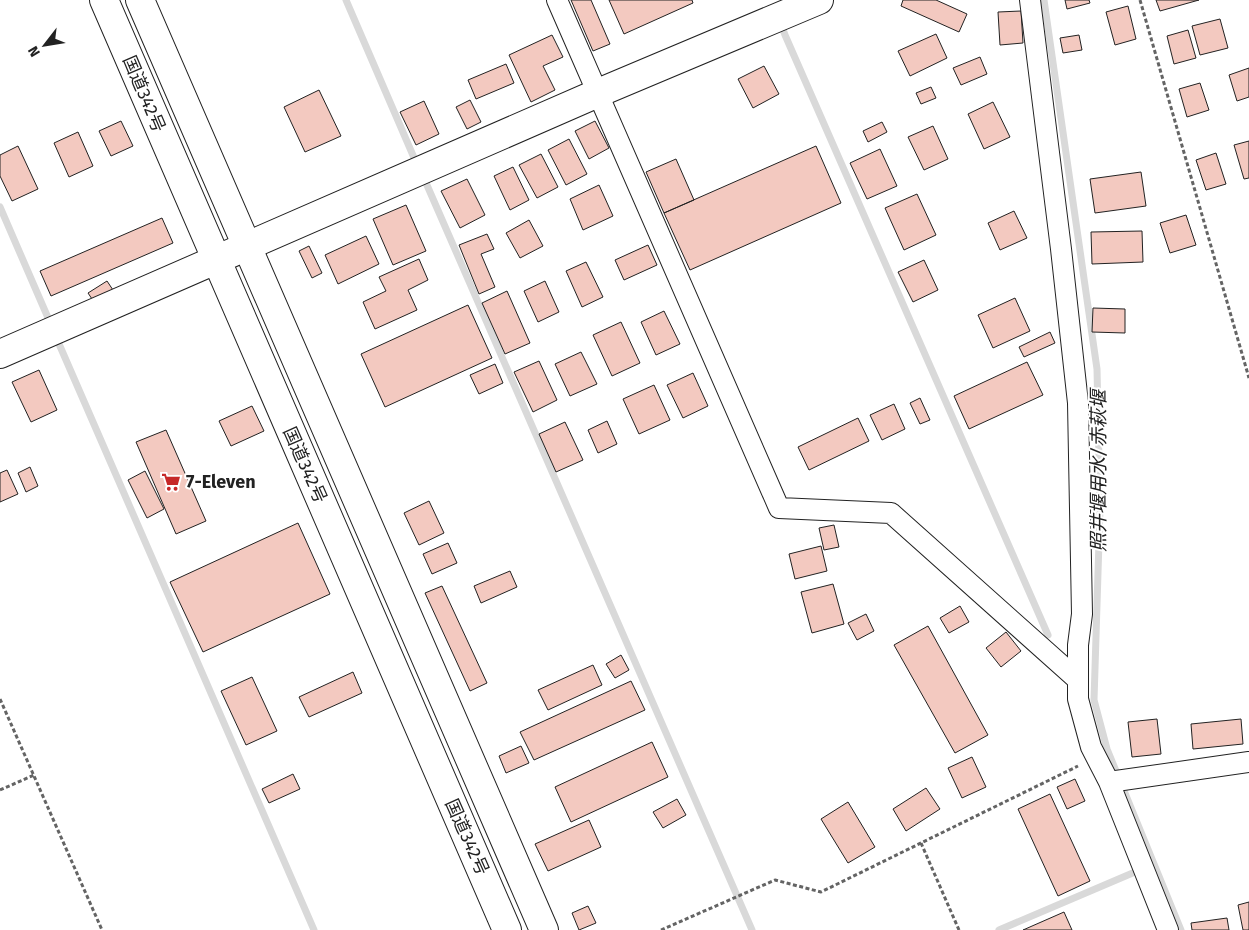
<svg xmlns="http://www.w3.org/2000/svg" width="1249" height="930" font-family="'Fira Sans','Noto Sans JP',sans-serif">
<style>
.lines{fill:none;stroke-linecap:round;stroke-linejoin:round}
.stream{stroke:#d9d9d9;stroke-width:7}
.building{fill:#f3c9c0;stroke:#222}
.street-casing{stroke:#222;stroke-width:22}
.secondary-casing{stroke:#222;stroke-width:30}
.highway-casing{stroke:#222;stroke-width:30}
.path{stroke:#646464;stroke-width:3;stroke-dasharray:4 2.5;stroke-linecap:butt}
.street{stroke:#fff;stroke-width:20}
.secondary{stroke:#fff;stroke-width:28}
.highway{stroke:#fff;stroke-width:28}
.labels{text-anchor:middle;stroke-width:4;stroke-linejoin:round;paint-order:stroke}
.street-label{font-size:18px;fill:#222;stroke:#fff}
.poi-label{font-size:18px;font-weight:bold;fill:#222;stroke:#fff;text-anchor:start}
.water-label{font-size:19px;font-style:italic;fill:#222;stroke:#fff}
</style>
<rect width="100%" height="100%" fill="#fff"/>
<g class="lines">
<path class="stream" d="M346,0l72,167
M1044,0l53,369 3,140 -6,191 13,49 74,181
M780,21l5,14 263,600
M423,176l329,754
M0,207l52,120
M56,337l258,593
M999,930l143,-61"/>
</g>
<path class="building" d="M571,0h20l19,44 -17,7z
M609,0h83l1,3 -69,31z
M903,0h33l31,14 -8,18 -58,-26z
M1065,0h24l1,3 -23,6z
M1156,0h43l-39,11z
M1128,6l8,33 -21,6 -9,-33z
M1021,11l2,32 -23,2 -2,-33z
M1220,19l8,29 -28,7 -8,-29z
M1188,30l8,28 -22,6 -7,-28z
M936,34l11,24 -37,18 -12,-25z
M552,35l11,22 -20,9 12,24 -24,12 -22,-47z
M1079,35l3,15 -19,3 -3,-15z
M980,57l7,17 -26,11 -8,-17z
M506,64l8,19 -38,16 -8,-19z
M764,66l15,28 -26,14 -15,-29z
M1249,68v29l-12,4 -8,-26z
M1200,83l9,27 -22,7 -8,-28z
M931,87l5,11 -15,6 -5,-11z
M319,90l22,46 -36,16 -21,-45z
M470,100l11,22 -14,7 -11,-22z
M424,101l15,33 -23,11 -16,-33z
M993,102l17,35 -26,12 -16,-35z
M121,121l12,25 -22,10 -12,-25z
M595,121l14,27 -20,11 -14,-28z
M882,122l5,10 -19,10 -5,-11z
M933,126l15,33 -24,11 -16,-33z
M78,132l15,34 -24,11 -15,-34z
M569,139l18,35 -21,11 -18,-35z
M1249,141v37l-5,1 -10,-34z
M18,146l20,43 -26,12 -12,-25v-21z
M816,146l25,57 -151,67 -26,-57z
M880,149l17,37 -30,13 -17,-36z
M1216,153l10,31 -20,6 -10,-30z
M541,154l17,33 -21,11 -18,-33z
M676,159l18,41 -30,13 -18,-41z
M513,167l16,33 -19,10 -16,-34z
M1141,172l5,34 -51,7 -5,-34z
M467,179l18,36 -25,13 -19,-37z
M599,185l14,31 -30,14 -13,-31z
M917,194l19,41 -32,15 -19,-42z
M406,205l20,46 -33,14 -20,-46z
M1014,211l13,27 -27,12 -12,-27z
M1186,215l10,30 -26,8 -10,-30z
M162,218l11,25 -122,53 -11,-25z
M529,220l14,26 -23,12 -14,-25z
M1142,231l1,31 -51,2 -1,-32z
M487,234l7,15 -13,5 14,33 -16,7 -20,-49z
M366,236l13,28 -41,20 -13,-29z
M648,245l9,20 -33,15 -9,-20z
M309,246l13,27 -10,5 -13,-27z
M419,259l9,21 -20,10 9,20 -42,19 -12,-27 23,-11 -7,-14z
M924,260l14,30 -25,12 -15,-30z
M586,262l17,35 -21,10 -16,-36z
M107,281l6,9 -19,12 -6,-9z
M545,281l14,31 -21,10 -14,-31z
M507,291l23,52 -25,11 -23,-51z
M1015,298l15,33 -37,17 -15,-33z
M468,305l24,53 -107,49 -24,-53z
M1093,308l32,1v24l-33,-1z
M664,311l16,33 -24,11 -15,-33z
M621,322l19,41 -28,13 -19,-41z
M1050,332l5,11 -31,14 -5,-10z
M581,352l16,32 -27,12 -15,-32z
M539,361l18,39 -24,12 -19,-40z
M1027,362l16,33 -74,34 -15,-33z
M495,364l8,19 -24,11 -9,-19z
M39,370l18,40 -26,12 -19,-40z
M693,373l15,33 -25,12 -16,-33z
M654,385l16,35 -31,14 -16,-35z
M920,398l10,22 -10,4 -10,-21z
M894,404l11,25 -23,11 -12,-25z
M252,406l12,25 -33,15 -12,-25z
M858,418l11,23 -60,29 -11,-23z
M607,421l10,23 -19,9 -10,-23z
M565,422l18,38 -27,12 -17,-38z
M166,430l40,91 -30,13 -40,-92z
M30,467l8,19 -12,6 -8,-19z
M7,470l11,24 -18,8v-29z
M145,471l19,38 -17,9 -19,-38z
M429,501l15,32 -25,12 -15,-32z
M298,523l32,71 -127,58 -33,-70z
M834,525l5,22 -15,3 -5,-22z
M448,543l9,20 -25,11 -9,-20z
M821,546l6,25 -32,8 -6,-25z
M510,571l7,16 -36,16 -7,-17z
M833,584l11,40 -32,9 -11,-41z
M442,586l45,97 -17,8 -45,-98z
M960,606l9,16 -20,11 -9,-15z
M866,614l8,17 -17,9 -9,-17z
M928,626l60,109 -33,18 -61,-108z
M1006,632l15,19 -20,16 -15,-19z
M621,655l8,15 -14,8 -9,-14z
M593,665l9,20 -54,25 -10,-20z
M353,672l9,21 -53,24 -10,-20z
M252,677l25,54 -31,14 -25,-54z
M631,681l14,29 -111,50 -14,-28z
M1157,719l4,35 -29,3 -4,-35z
M1241,719l2,25 -50,5 -2,-25z
M652,742l16,35 -97,45 -16,-35z
M521,746l8,17 -23,10 -7,-17z
M972,757l14,30 -24,11 -14,-30z
M293,774l7,15 -31,14 -7,-14z
M1075,779l10,22 -18,8 -10,-22z
M926,788l14,21 -34,22 -13,-22z
M1050,794l40,87 -32,15 -40,-87z
M677,799l9,16 -23,13 -10,-16z
M848,802l27,45 -27,16 -27,-44z
M589,820l12,27 -53,24 -13,-27z
M1249,902v28h-6l-5,-25z
M588,906l8,17 -17,7 -7,-17z
M1064,912l8,18h-49z
M1227,918l2,12h-37l-1,-7z"/>
<g class="lines">
<g class="street-casing">
<path id="street" d="M557,0l222,508 112,5 187,167
M1030,0l31,249 17,154 4,211 -4,31v54l13,48 18,35 59,148
M1109,782l140,-20"/>
</g>
<g class="secondary-casing">
<path id="secondary" d="M0,354l598,-261 221,-93"/>
</g>
<g class="highway-casing">
<path id="highway" d="M104,0l403,930
M140,0l404,930"/>
</g>
<path class="path" d="M1140,0l109,378
M0,699l102,231
M0,790l34,-15
M921,843l38,87
M661,930l114,-50 46,12 257,-126"/>
<use href="#street" class="street"/>
<use href="#secondary" class="secondary"/>
<use href="#highway" class="highway"/>
</g>
<defs>
<g id="supermarket-bare" transform="scale(1.5)"><path d="M-6-5.5h2.5l.6 2H6L4.5 2H-2.5L-4.4-4H-6ZM-1.5 3.2a1.3 1.3 0 1 0 .1 0ZM3 3.2a1.3 1.3 0 1 0 .1 0Z" fill="#c62828" stroke="#fff" stroke-width="2.5" paint-order="stroke"/></g>
</defs>
<g fill-rule="evenodd">
<use href="#supermarket-bare" x="171" y="482"/>
</g>
<g class="labels">
<g class="street-label">
<text transform="translate(144 94) rotate(67)" y="6">国道342号</text>
<text transform="translate(305 465) rotate(66)" y="6">国道342号</text>
<text transform="translate(467 837) rotate(66)" y="6">国道342号</text>
</g>
<g class="poi-label">
<text x="186" y="488">7-Eleven</text>
</g>
<g class="water-label">
<text transform="translate(1098 471) rotate(-90)" y="7">照井堰用水/赤萩堰</text>
</g>
</g>
<g transform="translate(45 45) rotate(239)" stroke="#ffffff" stroke-width="4" paint-order="stroke">
<path d="M0-4L9 19L0 12L-9 19Z" fill="#222222"/>
<text y="-8" font-size="14" font-weight="bold" text-anchor="middle" fill="#222222">N</text>
</g>
</svg>
